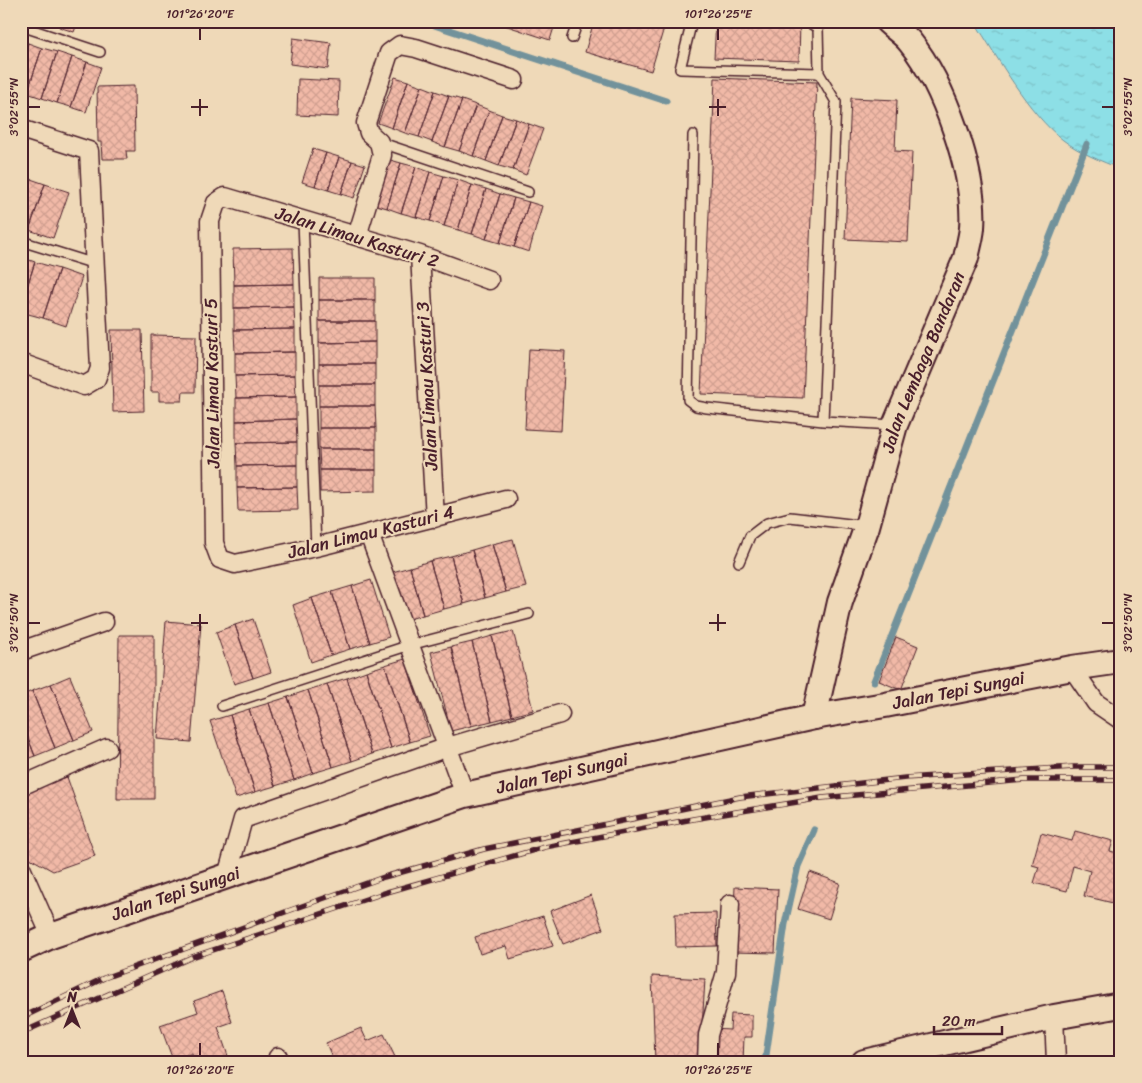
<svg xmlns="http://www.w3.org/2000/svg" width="1142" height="1083" font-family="Sriracha,sans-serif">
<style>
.water{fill:url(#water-ripples);stroke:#72929b}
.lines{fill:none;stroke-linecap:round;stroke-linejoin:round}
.stream{stroke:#72929b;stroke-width:7}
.building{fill:url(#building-cross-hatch);stroke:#4a1f2b}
.lane-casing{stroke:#4a1f2b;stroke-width:12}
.street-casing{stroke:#4a1f2b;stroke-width:21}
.secondary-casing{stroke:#4a1f2b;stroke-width:28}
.lane{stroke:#efd9b8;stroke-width:9}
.street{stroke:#efd9b8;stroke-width:18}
.secondary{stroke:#efd9b8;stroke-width:24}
.rail-casing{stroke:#4a1f2b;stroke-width:5.5}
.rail{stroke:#efd9b8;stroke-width:4;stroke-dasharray:11;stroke-linecap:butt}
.ticks{fill:none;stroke:#4a1f2b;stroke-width:2}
.labels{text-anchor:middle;stroke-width:4;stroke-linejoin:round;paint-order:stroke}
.street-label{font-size:18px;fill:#4a1f2b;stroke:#efd9b8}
.neatline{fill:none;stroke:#4a1f2b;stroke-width:2}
.ticks-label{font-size:12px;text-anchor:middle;fill:#4a1f2b}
</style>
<defs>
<pattern id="water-ripples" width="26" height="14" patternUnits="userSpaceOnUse" patternTransform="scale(1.25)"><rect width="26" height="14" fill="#8ddfe6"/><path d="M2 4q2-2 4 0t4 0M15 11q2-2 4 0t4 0" fill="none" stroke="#7bbfc5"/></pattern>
<pattern id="building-cross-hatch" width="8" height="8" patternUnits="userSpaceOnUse" patternTransform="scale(1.25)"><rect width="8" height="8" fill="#f1b9a7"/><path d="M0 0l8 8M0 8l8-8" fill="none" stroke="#d09f90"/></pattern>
</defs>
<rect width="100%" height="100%" fill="#efd9b8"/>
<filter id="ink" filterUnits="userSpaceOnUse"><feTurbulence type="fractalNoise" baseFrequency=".02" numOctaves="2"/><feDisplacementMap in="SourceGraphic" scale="10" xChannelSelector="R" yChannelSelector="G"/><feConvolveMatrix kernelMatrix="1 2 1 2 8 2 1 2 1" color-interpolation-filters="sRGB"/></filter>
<g filter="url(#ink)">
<path class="water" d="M974,21h147v148c-20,-8 -41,-16 -58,-29 -35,-27 -65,-82 -89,-119z"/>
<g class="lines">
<path class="stream" d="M422,21l244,80
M874,681l213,-537
M765,1062l20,-138 13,-58 16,-36"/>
</g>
<path class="building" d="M61,21h17l-4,11 -15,-5z
M492,21h64l-6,19z
M594,21h72l-15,50 -66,-19z
M716,21h84l-1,40 -85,-3z
M293,38l38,5 -3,26 -38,-5z
M21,41l7,2 -7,19z
M28,43l14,5 -15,45 -6,-2v-29z
M42,48l15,4 -15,46 -15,-5z
M57,52l15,5 -15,46 -15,-5z
M72,57l15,5 -16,45 -14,-4z
M87,62l14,5 -15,45 -15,-5z
M395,77l13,4 -16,47 -14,-5z
M715,78l102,4 -14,316 -102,-4z
M298,79l41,2 -1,36 -41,-2z
M408,81l14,5 -17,47 -13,-5z
M134,86l1,65h-9l1,8h-25l-1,-17h-3l-1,-55z
M422,86l13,5 -16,46 -14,-4z
M435,91l14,5 -17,46 -13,-5z
M449,96l13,4 -17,47 -13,-5z
M851,98l46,2 -2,51 17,1 -4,90 -63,-3z
M462,100l14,5 -17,46 -14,-4z
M476,105l13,5 -16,46 -14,-5z
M489,110l13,5 -16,46 -13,-5z
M502,115l14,4 -17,47 -13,-5z
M516,119l13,5 -16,46 -14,-4z
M529,124l14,5 -17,46 -13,-5z
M313,149l13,4 -11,33 -13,-4z
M326,153l13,4 -11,33 -13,-4z
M339,157l13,4 -11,33 -13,-4z
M387,159l14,4 -14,45 -14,-4z
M352,161l13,4 -11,33 -13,-4z
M401,163l15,4 -15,46 -14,-5z
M416,167l14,5 -14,45 -15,-4z
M430,172l14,4 -14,45 -14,-4z
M22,176l23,8 -16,46 -8,-3z
M444,176l14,4 -14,46 -14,-5z
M458,180l14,5 -14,45 -14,-4z
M45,184l24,8 -16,46 -24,-8z
M472,185l14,4 -14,45 -14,-4z
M486,189l14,5 -14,45 -14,-5z
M500,194l14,4 -14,45 -14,-4z
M514,198l15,4 -15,45 -14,-4z
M529,202l13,4 -13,46 -15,-5z
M293,248l1,36 -60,1 -1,-36z
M21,257l14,5 -14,43z
M35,262l24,7 -16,49 -22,-6v-7z
M59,269l23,8 -16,49 -23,-8z
M319,278h56v22h-56z
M294,284v23l-60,1v-23z
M319,300h56v21h-56z
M294,307l1,22 -61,1v-22z
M319,321h56v21l-56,1z
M295,329v23l-60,1 -1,-23z
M111,330h31l2,81 -31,1z
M151,335l45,1 -1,56h-12l-1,9h-23v-9h-8z
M375,342v22h-56v-21z
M529,349l36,2 -4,80 -36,-2z
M295,352v23l-60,1v-23z
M319,364h56v21h-56z
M295,375l1,22 -60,1 -1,-22z
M319,385h56v21h-56z
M296,397v22l-60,2v-23z
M319,406h56l1,22h-57z
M296,419l1,23 -61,1v-22z
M319,428h57v21h-57z
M297,442v23l-60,1 -1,-23z
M319,449h57v21h-56z
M297,465v22l-60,1v-22z
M320,470h56v21l-56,1z
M297,487l1,23 -60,1 -1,-23z
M513,539l13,48 -20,5 -14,-48z
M492,544l14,48 -21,6 -13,-48z
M472,550l13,48 -21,6 -13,-48z
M451,556l13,48 -20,5 -14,-48z
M430,561l14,48 -21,6 -13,-48z
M410,567l13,48 -21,6 -13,-48z
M371,580l18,57 -19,6 -18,-57z
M352,586l18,57 -20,6 -18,-57z
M332,592l18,57 -19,6 -19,-57z
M312,598l19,57 -20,7 -18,-57z
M253,619l18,53 -18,6 -18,-53z
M166,621l35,3 -10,118 -34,-3z
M235,625l18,53 -19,6 -18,-52z
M513,631l20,79 -21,6 -20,-80z
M119,635h35v164h-37z
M492,636l20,80 -20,5 -20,-79z
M896,637l22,9 -17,44 -22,-9z
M472,642l20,79 -21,5 -20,-79z
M451,647l20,79 -20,5 -20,-79z
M405,659l25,77 -20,6 -25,-77z
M385,665l25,77 -19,6 -25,-77z
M366,671l25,77 -19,6 -25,-76z
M70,676l23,56 -19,8 -23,-56z
M347,678l25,76 -20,7 -25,-77z
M51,684l23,56 -19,8 -23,-57z
M327,684l25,77 -19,6 -25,-77z
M308,690l25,77 -20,6 -25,-76z
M32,691l23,57 -20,8 -14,-36v-24z
M288,697l25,76 -19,7 -25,-77z
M269,703l25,77 -19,6 -26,-77z
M249,709l26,77 -20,6 -25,-77z
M230,715l25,77 -19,6 -26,-77z
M21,720l14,36 -14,5z
M67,777l28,79 -42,15 -25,-14 -7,-18v-46z
M1075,831l38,10 -3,10 11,3v35l-4,15 -33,-8 6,-25 -17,-5 -6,25 -33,-8 5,-16 -7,-2 9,-32 31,8z
M810,872l30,11 -11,36 -31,-10z
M735,887l43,2 -3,64 -43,-1z
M591,895l12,34 -40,15 -13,-33z
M716,913l1,33 -41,1 -1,-33z
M543,916l10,30 -43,13 -4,-13 -26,8 -5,-17z
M652,976l53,3 -5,83h-45z
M222,991l10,31 -14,5 10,29 -17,6h-16l-3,-9 -19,7 -13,-35 38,-13 -4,-11z
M731,1014l21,1v22h-8l-1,25h-33l2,-33 18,1z
M361,1028l6,13 17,-7 11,23 -11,5h-56l-1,-2 5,-3 -6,-14z"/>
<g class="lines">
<g class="lane-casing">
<path id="lane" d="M692,21l-12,48 139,4
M806,21l12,7 1,45 17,29 -13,319
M21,26l79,26
M572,38l6,-17
M693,135l-5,265 8,6 11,2 116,13 71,4
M379,142l149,50
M303,221l13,326
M21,241l74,23
M739,562l11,-26 17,-13 23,-6 77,9
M222,706l188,-61 119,-31"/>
</g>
<g class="street-casing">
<path id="street" d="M21,129l68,22 11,217 -4,11 -12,7 -63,-23
M357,236l25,-81 -3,-13 -10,-9 -3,-10 23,-70 11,-8 16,3 98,32
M420,255l15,263
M489,280l-69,-25 -195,-58 -9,6 -6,18 4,322 6,16 15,5 81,-17 190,-48
M369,534l96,261
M21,651l83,-29
M1072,668l24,35 25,17
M21,786l86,-38
M21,868l30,68
M227,876l16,-57 205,-72 112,-33
M1054,1017l2,45
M278,1057l2,5
M707,1062l1,-27 18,-63 4,-68"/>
</g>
<g class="secondary-casing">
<g id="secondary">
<path id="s1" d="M814,717l26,-115 27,-76 28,-101 71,-167c2,-10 5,-20 6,-30 4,-55 -28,-144 -62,-186 -6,-8 -16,-14 -23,-21"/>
<path id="s2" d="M21,950l30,-14 414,-141 349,-78 71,-12 187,-37 49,-7"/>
<path d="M864,1062l190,-45 67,-12"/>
</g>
</g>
<use href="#lane" class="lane"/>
<use href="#street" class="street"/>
<use href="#secondary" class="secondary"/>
<g class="rail-casing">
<path id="rail" d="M21,1018l83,-40 184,-67 96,-34 100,-28 256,-52 165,-19 169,-11h47
M21,1033l171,-76 195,-65 158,-45 148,-28 129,-21 202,-18h97"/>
</g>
<use href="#rail" class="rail"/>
</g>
</g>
<path class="ticks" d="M200,28v12M718,28v12M200,99v17M718,99v17M28,107h12M191,107h17M709,107h17M1102,107h12M200,614v17M718,614v17M28,623h12M191,623h17M709,623h17M1102,623h12M200,1043v13M718,1043v13"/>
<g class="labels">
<g class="street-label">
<text transform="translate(357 237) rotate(17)" y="6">Jalan Limau Kasturi 2</text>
<text dy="6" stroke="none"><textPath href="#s1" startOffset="372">Jalan Lembaga Bandaran</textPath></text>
<text transform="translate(212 383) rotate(-91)" y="6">Jalan Limau Kasturi 5</text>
<text transform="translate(427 386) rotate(-93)" y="6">Jalan Limau Kasturi 3</text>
<text transform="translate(371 532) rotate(-14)" y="6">Jalan Limau Kasturi 4</text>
<text dy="6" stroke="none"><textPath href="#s2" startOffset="975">Jalan Tepi Sungai</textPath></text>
<text dy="6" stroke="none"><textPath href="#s2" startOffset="570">Jalan Tepi Sungai</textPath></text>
<text dy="6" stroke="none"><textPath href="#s2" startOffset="165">Jalan Tepi Sungai</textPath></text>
</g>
</g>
<rect width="1142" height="1083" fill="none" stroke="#efd9b8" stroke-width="55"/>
<g transform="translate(72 1010)" stroke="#efd9b8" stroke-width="4" paint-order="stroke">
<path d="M0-4L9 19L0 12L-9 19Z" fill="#4a1f2b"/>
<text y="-8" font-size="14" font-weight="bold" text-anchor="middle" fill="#4a1f2b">N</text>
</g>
<path d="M934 1026v8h68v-8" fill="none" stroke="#4a1f2b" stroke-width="2.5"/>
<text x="942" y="1026" font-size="15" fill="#4a1f2b" stroke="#efd9b8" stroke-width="4" paint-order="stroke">20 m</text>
<rect x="28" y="28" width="1086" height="1028" class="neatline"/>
<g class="ticks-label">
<text x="200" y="18">101°26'20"E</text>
<text x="718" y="18">101°26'25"E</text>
<text transform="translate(14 107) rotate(-90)" y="4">3°02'55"N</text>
<text transform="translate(1128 107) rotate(-90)" y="4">3°02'55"N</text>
<text transform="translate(14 623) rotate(-90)" y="4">3°02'50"N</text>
<text transform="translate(1128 623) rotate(-90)" y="4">3°02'50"N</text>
<text x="200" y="1074">101°26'20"E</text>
<text x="718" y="1074">101°26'25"E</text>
</g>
</svg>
